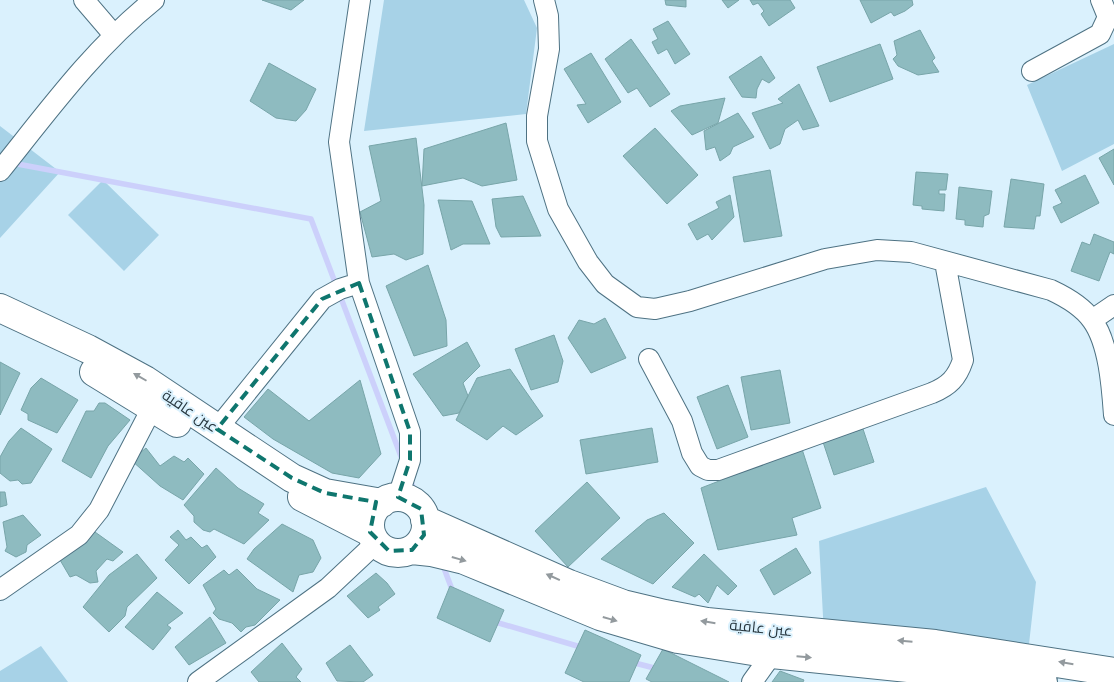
<svg xmlns="http://www.w3.org/2000/svg" width="1114" height="682" font-family="Lato,Cairo,sans-serif">
<style>
.green{fill:#a7d2e7}
.lines{fill:none;stroke-linecap:round;stroke-linejoin:round}
.stream{stroke:#ccd0fb;stroke-width:5.5}
.building{fill:#8ebbc0;stroke:#78a5a9}
.minor-casing{stroke:#4e7283;stroke-width:22}
.secondary-casing{stroke:#4e7283;stroke-width:30}
.minor{stroke:#fff;stroke-width:20}
.secondary{stroke:#fff;stroke-width:28}
.oneway{fill:#939a9e}
.marked{fill:none;stroke:#0f766e;stroke-width:4;stroke-dasharray:10 6;stroke-linejoin:round}
.labels{text-anchor:middle;stroke-width:4;stroke-linejoin:round;paint-order:stroke}
.street-label{font-size:15px;fill:#27363e;stroke:#daf1fd}
</style>
<rect width="100%" height="100%" fill="#daf1fd"/>
<path class="green" d="M384,0h140l13,28 -11,86 -162,17z
M1114,44v100l-52,27 -35,-86z
M0,126l60,46 -60,66z
M103,180l56,55 -35,36 -56,-56z
M986,487l50,95 -7,62 -205,-9 -5,-94z
M41,646l27,36h-68v-11z"/>
<g class="lines">
<path class="stream" d="M12,163l299,56 91,240
M410,479l12,34
M442,563l11,29
M492,621l92,27
M631,662l27,7"/>
</g>
<path class="building" d="M262,0h42l-13,10z
M665,0h21v7l-20,-2z
M722,0h17l-11,8z
M750,0h40l5,8 -26,18 -8,-12 3,-3 -6,-8 -5,2z
M860,0h52l1,5 -8,6 -11,5 -3,-4 -20,11z
M668,21l22,33 -15,10 -8,-15 -9,5 -6,-12 6,-3 -5,-10z
M920,30l15,28 -3,3 7,11 -21,3 -20,-9 -5,-7 4,-4 -3,-14z
M631,39l39,55 -20,13 -13,-19 -9,5 -23,-34z
M880,44l13,35 -63,23 -13,-35z
M591,53l30,49 -33,21 -11,-18 9,-1 -22,-35z
M761,56l14,22 -6,5 -7,-4 -5,10 -1,9 -14,-1 -13,-20z
M269,63l47,26 -10,21 -10,11 -20,-3 -26,-17z
M799,84l20,42 -16,4 -5,-10 -13,9 -5,15 -10,5 -18,-36 31,-10 -5,-4z
M725,98l-7,25 -26,12 -21,-24 9,-5z
M738,113l16,24 -21,10 -3,7 -10,7 -5,-14 -9,3 -2,-19z
M506,123l11,57 -35,6 -19,-8 -41,8 2,-37z
M655,128l43,47 -31,29 -44,-48z
M416,138l8,67 -1,49 -17,6 -12,-6 -22,3 -12,-45 21,-11 -12,-55z
M1114,149v36l-15,-27z
M770,170l12,66 -38,6 -11,-65z
M916,172l32,2 -2,16h-7v4h6l-1,17 -22,-2v-3l-9,-1z
M1085,175l14,28 -38,20 -8,-16 9,-4 -7,-13z
M1011,179l33,5 -4,32h-4l-2,13 -30,-2z
M959,187l33,4 -3,23 -5,2 -1,11 -18,-2v-5l-9,-1z
M730,195l4,22 -22,23 -4,-6 -11,6 -9,-16 31,-16 -3,-6z
M523,196l18,40 -40,1 -5,-10 -4,-28z
M438,200l34,1 18,43h-27l-12,6z
M1094,234l20,8v12l-4,-2 -11,29 -28,-10 11,-29 8,3z
M428,265l18,55 1,26 -33,10 -28,-70z
M605,318l21,40 -35,15 -23,-35 11,-18 15,4z
M554,335l9,26 -5,21 -27,8 -16,-41z
M467,342l13,24 -17,17 5,13 -9,17 -16,3 -30,-42z
M0,362l20,11 -20,42z
M510,369l33,47 -27,19 -13,-9 -16,14 -31,-20 21,-42z
M780,370l10,53 -39,7 -10,-53z
M41,378l37,22 -21,33 -29,-13v-6l-7,-4 10,-22z
M360,380l21,74 -22,24 -27,-5 -59,-34 -29,-22 24,-28 41,32z
M728,385l20,52 -31,12 -20,-52z
M99,403h6l25,17 -22,26 -17,32 -29,-17 24,-50h8z
M21,428l31,21 -21,34 -9,1 -4,-4 -8,1 -10,-8v-16l9,-16z
M652,428l6,34 -72,12 -6,-34z
M863,429l11,33 -40,13 -11,-33z
M146,448l14,18 14,-10 10,6 4,-4 16,16 -21,26 -23,-14 -29,-26z
M802,449l19,59 -29,10 5,17 -79,15 -17,-62z
M216,468l22,20 26,16 -6,9 11,7 -25,24 -30,-15 -4,3 -7,-2 -9,-8v-6l-10,-11z
M587,482l33,36 -52,49 -33,-36z
M0,492h5l2,13 -7,2z
M664,513l30,30 -41,41 -52,-25 46,-39z
M23,515l18,20 -14,10 -1,7 -10,5 -11,-6 2,-4 -4,-25z
M282,524l31,16 8,18 -8,14 -14,3 -6,17 -46,-33 7,-10z
M178,530l8,10 5,-3 11,11 5,-3 9,12 -27,27 -24,-24 14,-15 -9,-8z
M95,532l28,20 -10,9 -6,-2 -11,12 2,11 -8,1 -14,-8 -6,2 -10,-17 6,-16 20,-6z
M796,548l15,25 -37,22 -14,-25z
M137,554l20,24 -30,29 -2,9 -16,16 -26,-25 26,-32z
M704,554l33,32 -9,9 -11,-10 -9,18 -9,-9 -4,3 -23,-10z
M237,569l20,20 23,11 -25,25 -9,2 -5,5 -9,-9 -13,-4 -6,-6 3,-4 -13,-24 21,-15 5,5z
M376,573l11,10 8,11 -17,13 2,3 -12,8 -21,-22z
M450,586l54,24 -14,32 -53,-24z
M157,592l26,21 -16,12 4,3 -18,22 -28,-23z
M210,617l16,26 -37,22 -14,-18z
M585,630l56,25 -12,27h-45l-19,-9z
M282,643l20,26 -6,8 5,5h-42l-8,-10z
M350,645l23,30 -10,7 -26,-1 -11,-18z
M663,649l66,33h-77l-6,-3z
M780,671l24,9 -1,2h-31z"/>
<g class="lines">
<g class="minor-casing">
<path id="minor" d="M84,0l30,35
M360,0l-21,142 20,141 51,149v28l-12,37
M544,0l4,16 1,33 -12,67v25l21,68 30,53 17,22 32,23 18,2 35,-8 135,-42 52,-9 34,2 140,38c15,7 31,16 41,30 17,23 20,67 22,95
M1032,71l68,-37 8,-17 -7,-17
M0,171c48,-60 94,-123 154,-171
M1092,320l22,-15
M649,359l33,62 10,32 8,13 8,4h10l214,-77c17,-7 25,-15 31,-33l-18,-98
M217,429l105,-130 18,-10 19,-6
M0,590l79,-55 20,-25 53,-102
M198,682l130,-94 49,-46
M752,682l20,-28"/>
</g>
<g class="secondary-casing">
<path id="secondary" d="M0,308l88,41 57,31 147,98 33,15 57,10
M94,372l83,51
M302,497l68,35
M370 525a28 28 0 1 1 56 0a28 28 0 1 1-56 0Z
M425,520l144,64 54,20 42,10 42,8 228,22 179,28
M412,550l19,2 33,8 136,56 78,23 94,15 271,28"/>
</g>
<use href="#minor" class="minor"/>
<use href="#secondary" class="secondary"/>
</g>
<defs><path id="oneway-solid" d="M-6-.8H1V-3.2L6.5 0L1 3.2V.8H-6Z" transform="scale(1.25)"/></defs>
<g class="oneway">
<use href="#oneway-solid" transform="translate(140 377) rotate(-150)"/>
<use href="#oneway-solid" transform="translate(459 559) rotate(16)"/>
<use href="#oneway-solid" transform="translate(553 577) rotate(-156)"/>
<use href="#oneway-solid" transform="translate(610 619) rotate(16)"/>
<use href="#oneway-solid" transform="translate(708 622) rotate(-171)"/>
<use href="#oneway-solid" transform="translate(905 641) rotate(-175)"/>
<use href="#oneway-solid" transform="translate(804 657) rotate(5)"/>
<use href="#oneway-solid" transform="translate(1066 663) rotate(-170)"/>
</g>
<path class="marked" d="M359,283l51,149v28l-12,37 23,12 3,26 -12,15 -23,1 -19,-19 6,-30 -51,-9 -33,-15 -75,-49 105,-130z"/>
<g class="labels">
<g class="street-label">
<text transform="translate(190 411) rotate(34)" y="5">عين عافية</text>
<text transform="translate(761 628) rotate(6)" y="5">عين عافية</text>
</g>
</g>
</svg>
